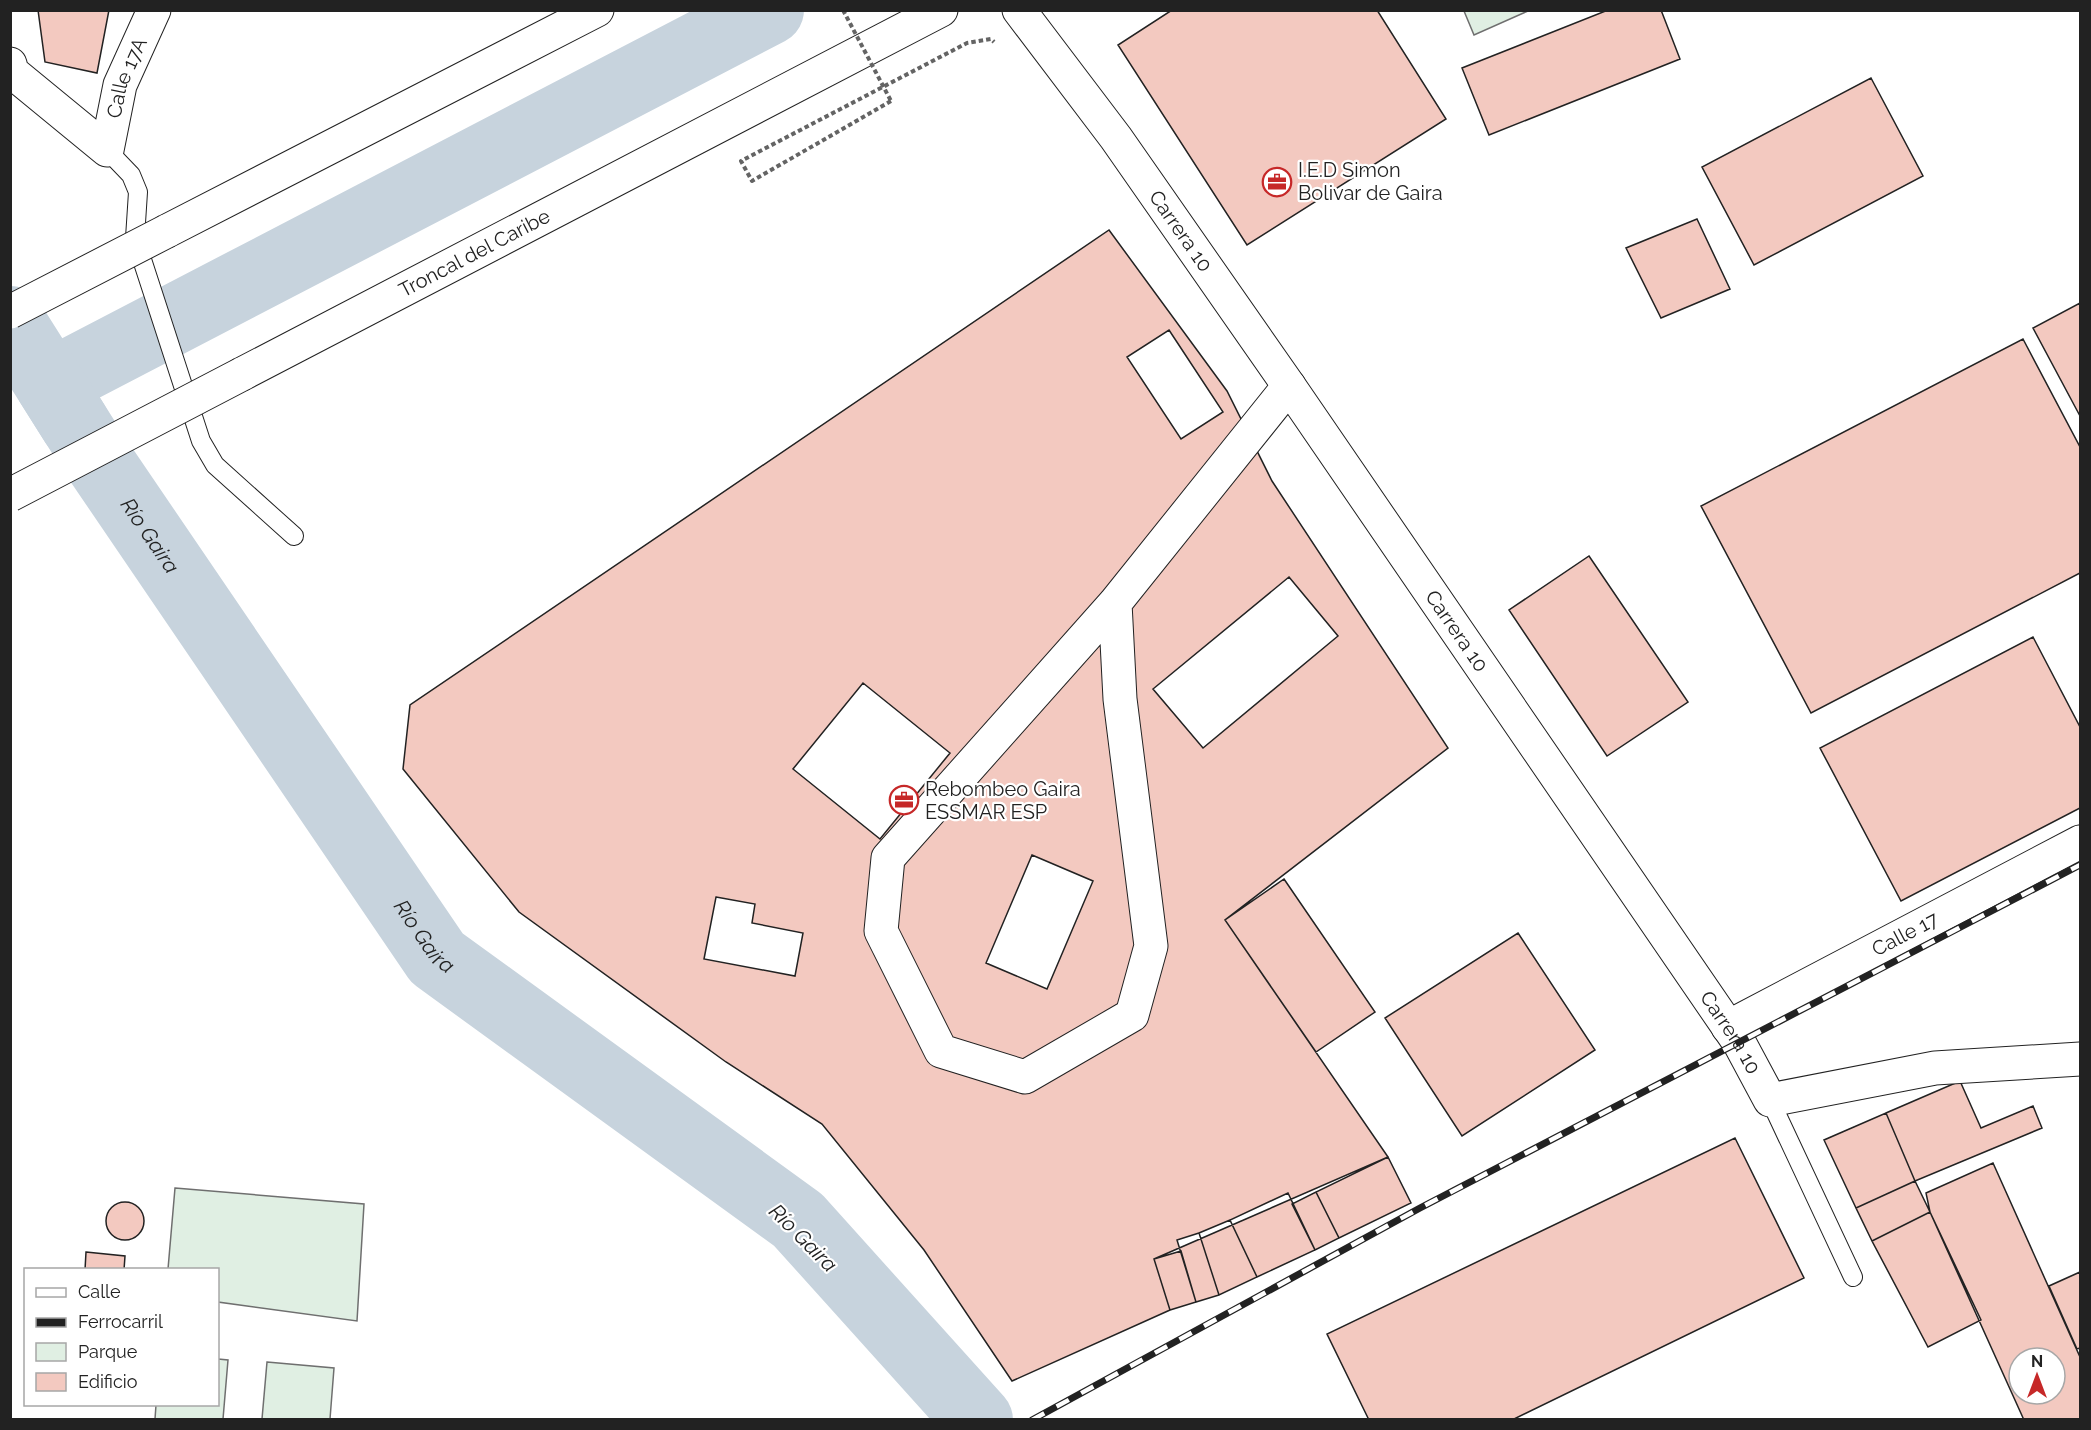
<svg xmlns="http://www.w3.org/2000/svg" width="2091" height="1430" font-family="Raleway,sans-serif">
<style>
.green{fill:#e0efe3;stroke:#6f6f6f;stroke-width:1.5}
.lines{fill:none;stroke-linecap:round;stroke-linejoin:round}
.river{stroke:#c7d3dd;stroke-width:70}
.building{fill:#f3c9c0;stroke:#222;stroke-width:1.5;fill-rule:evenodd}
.lane-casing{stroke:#222;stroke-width:20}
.street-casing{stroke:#222;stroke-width:35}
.highway-casing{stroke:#222;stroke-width:35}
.path{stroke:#646464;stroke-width:4;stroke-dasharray:4.5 3;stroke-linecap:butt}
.lane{stroke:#fff;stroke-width:18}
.street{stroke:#fff;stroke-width:33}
.highway{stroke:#fff;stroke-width:33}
.rail-casing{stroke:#222;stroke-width:7}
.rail{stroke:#fff;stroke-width:4.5;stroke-dasharray:14;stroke-linecap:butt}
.highway-bridge-casing{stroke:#222;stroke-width:35;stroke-linecap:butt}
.path-bridge{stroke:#646464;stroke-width:4;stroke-dasharray:4.5 3;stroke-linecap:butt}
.highway-bridge{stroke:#fff;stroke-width:33}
.labels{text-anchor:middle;stroke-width:4.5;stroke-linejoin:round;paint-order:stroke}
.street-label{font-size:20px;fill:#222;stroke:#fff}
.poi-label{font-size:20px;fill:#222;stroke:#fff;text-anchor:start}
.water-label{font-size:21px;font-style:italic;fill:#222;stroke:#fff}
</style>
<rect width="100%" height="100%" fill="#fff"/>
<path class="green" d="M1464,11h64l-54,24z
M175,1188l189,16 -7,117 -139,-19v-32l-50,-1z
M218,1359l10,1 -5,59h-68l1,-14 62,-1z
M267,1362l67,6 -4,51h-68z"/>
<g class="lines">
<g class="river">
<path id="s1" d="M769,10l-719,374 44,70 343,504 361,262 180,200"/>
<path d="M10,321l65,103"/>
</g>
</g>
<path class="building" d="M38,10h71l-12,63 -52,-11z
M1172,10h205l69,109 -199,126 -129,-200z
M1608,10h53l19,49 -191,76 -27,-67z
M1871,78l52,98 -169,89 -52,-98z
M1697,219l33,70 -69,29 -35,-70z
M1109,230l118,161 45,90 176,267 -223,172 163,237 -234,102 16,51 -158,71 -88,-131 -102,-126 -96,-62 -207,-150 -116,-143 7,-64z
M2080,303v113l-47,-88z
M1169,330l54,82 -42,27 -54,-82z
M2023,339l57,108v126l-269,140 -110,-207z
M1589,556l99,146 -81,54 -98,-146z
M1289,577l49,59 -135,112 -50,-59z
M2033,637l47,90v81l-179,93 -81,-153z
M863,683l87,70 -70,86 -87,-70z
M1032,855l61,26 -46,108 -61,-26z
M1284,879l91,133 -59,40 -91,-132z
M716,897l39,7 -3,19 51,10 -8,43 -91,-17z
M1518,933l77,117 -133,86 -77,-118z
M1960,1081l21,47 52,-22 9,22 -127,53 -29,-68z
M1886,1113l29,68 -59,27 -32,-68z
M1735,1138l69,140 -292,142h-143l-42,-86z
M1388,1157l23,46 -72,35 -23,-46z
M1993,1163l87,194v63h-56l-94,-208 -4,-19zM2019,1358h36v36h-36z
M1915,1181l15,31 -58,29 -16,-33z
M1316,1192l23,46 -24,12 -23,-46z
M1288,1193l27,57 -58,27 -27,-57z
M106 1221a19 19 0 1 1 38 0a19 19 0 1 1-38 0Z
M1930,1212l51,108 -53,27 -56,-106z
M1230,1220l27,57 -38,18 -20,-62z
M1199,1233l20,62 -23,7 -19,-62z
M1181,1251l15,51 -26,8 -16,-51z
M86,1252l39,4 -1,14h-39z
M2080,1272v76l-3,1 -28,-63z"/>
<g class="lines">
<g class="lane-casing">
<path id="lane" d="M107,150l24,25 7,17 -3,46 66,203 14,24 79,71
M1770,1100l83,177"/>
</g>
<g class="street-casing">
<g id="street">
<path id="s2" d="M1019,10l97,128 173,248 451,658 30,56 165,-32 145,-9"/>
<path id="s3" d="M10,64l2,8 95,78 13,-65 34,-75"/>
<path d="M1115,603l5,96 31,247 -19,69 -107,62 -84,-26 -60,-120 7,-73 227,-255 174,-217"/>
<path id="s4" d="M1728,1027l352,-185"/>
</g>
</g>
<g class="highway-casing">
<g id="highway">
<path d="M167,231l430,-221"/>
<path id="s5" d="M242,374l699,-364"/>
</g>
</g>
<path class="path" d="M891,101l-139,80 -11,-20 226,-118 24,-4 3,3"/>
<use href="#lane" class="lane"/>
<use href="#street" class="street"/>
<use href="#highway" class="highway"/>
<g class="rail-casing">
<path id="rail" d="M1032,1420l388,-212 660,-343"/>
</g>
<use href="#rail" class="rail"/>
<g class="highway-bridge-casing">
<path id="highway-bridge" d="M10,312l157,-81
M10,495l232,-121"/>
</g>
<path class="path-bridge" d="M843,10l48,91"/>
<use href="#highway-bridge" class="highway-bridge"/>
</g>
<defs>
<g id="office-ring" transform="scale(1.5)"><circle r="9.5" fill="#fff" stroke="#c62828" stroke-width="1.5"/><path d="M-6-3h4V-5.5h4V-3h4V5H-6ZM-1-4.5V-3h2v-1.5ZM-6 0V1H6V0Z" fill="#c62828"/></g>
</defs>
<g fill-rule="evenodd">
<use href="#office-ring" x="1277" y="182"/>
<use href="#office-ring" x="904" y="800"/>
</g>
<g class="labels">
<g class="street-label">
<text dy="7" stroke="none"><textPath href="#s3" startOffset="206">Calle 17A</textPath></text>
<text dy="7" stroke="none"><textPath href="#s2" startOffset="274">Carrera 10</textPath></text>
<text dy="7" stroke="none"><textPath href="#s5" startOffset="262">Troncal del Caribe</textPath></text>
<text dy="7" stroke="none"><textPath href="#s2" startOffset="760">Carrera 10</textPath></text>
<text dy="7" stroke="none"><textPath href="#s4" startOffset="200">Calle 17</textPath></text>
<text dy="7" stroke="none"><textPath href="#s2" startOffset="1246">Carrera 10</textPath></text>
</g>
<g class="poi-label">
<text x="1298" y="177">I.E.D Simon<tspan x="1298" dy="23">Bolivar de Gaira</tspan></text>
<text x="925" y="796">Rebombeo Gaira<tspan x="925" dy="23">ESSMAR ESP</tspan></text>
</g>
<g class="water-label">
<text dy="7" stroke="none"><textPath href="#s1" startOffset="992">Río Gaira</textPath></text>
<text dy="7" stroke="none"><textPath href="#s1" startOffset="1478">Río Gaira</textPath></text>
<text transform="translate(803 1238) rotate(45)" y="7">Río Gaira</text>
</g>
</g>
<rect width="2091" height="1430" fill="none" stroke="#222222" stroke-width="24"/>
<rect x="24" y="1268" width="195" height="138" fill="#ffffff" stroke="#a7a7a7" stroke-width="1.5"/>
<rect x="36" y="1288" width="30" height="9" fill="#ffffff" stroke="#a7a7a7" stroke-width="1.5"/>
<text x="78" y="1298" font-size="18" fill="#222222">Calle</text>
<rect x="36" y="1318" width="30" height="9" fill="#222222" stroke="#a7a7a7" stroke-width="1.5"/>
<text x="78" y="1328" font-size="18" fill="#222222">Ferrocarril</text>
<rect x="36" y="1343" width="30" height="18" fill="#e0efe3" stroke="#a7a7a7" stroke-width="1.5"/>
<text x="78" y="1358" font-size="18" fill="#222222">Parque</text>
<rect x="36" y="1373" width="30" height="18" fill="#f3c9c0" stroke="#a7a7a7" stroke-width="1.5"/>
<text x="78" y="1388" font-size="18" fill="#222222">Edificio</text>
<g transform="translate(2037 1376)"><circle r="28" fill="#ffffff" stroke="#a7a7a7" stroke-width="1.5"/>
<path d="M0-4.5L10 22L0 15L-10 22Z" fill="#c62828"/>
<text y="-9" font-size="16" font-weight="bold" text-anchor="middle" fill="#222222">N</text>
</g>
</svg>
